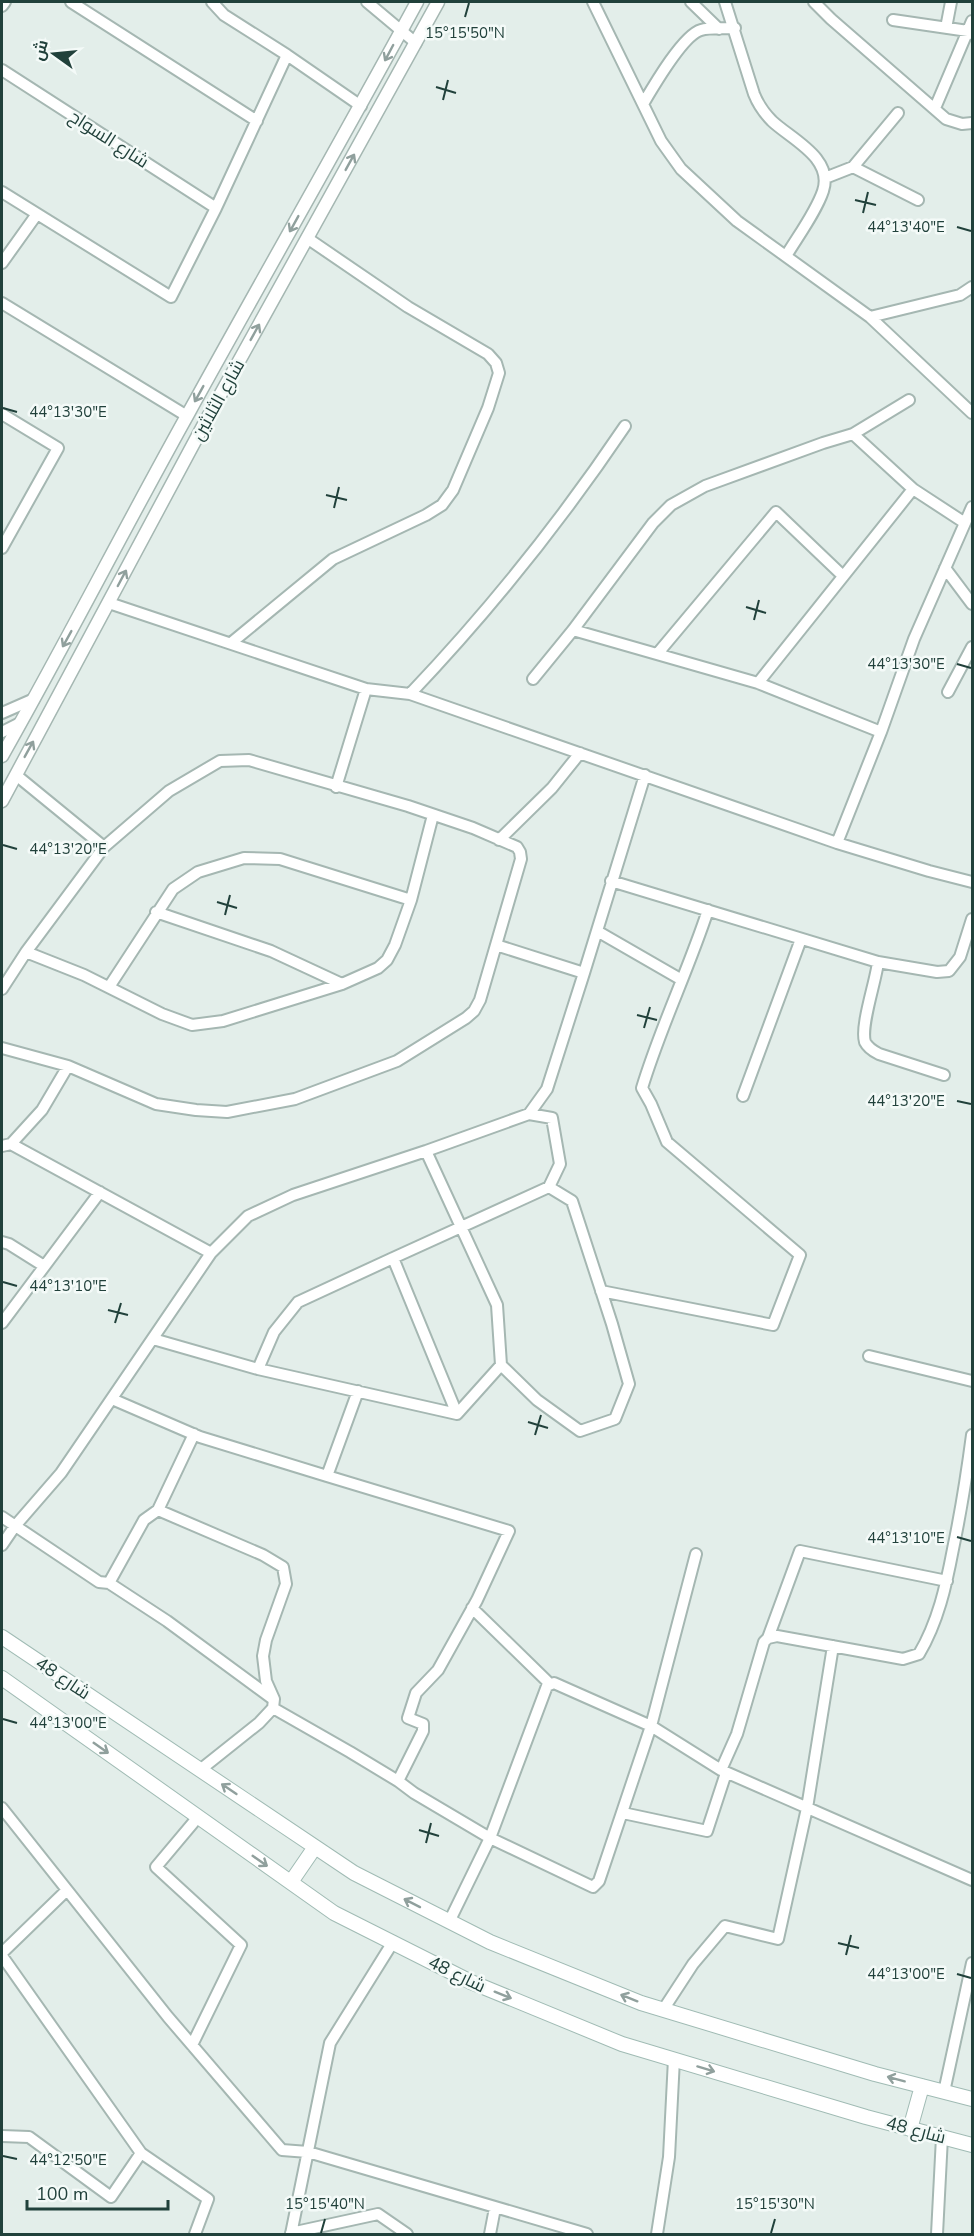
<svg xmlns="http://www.w3.org/2000/svg" width="974" height="2236" font-family="'Nunito Sans',Cairo,sans-serif">
<style>
.lines{fill:none;stroke-linecap:round;stroke-linejoin:round}
.minor-casing{stroke:#a5b7b2;stroke-width:14}
.tertiary-casing{stroke:#a5b7b2;stroke-width:15}
.secondary-casing{stroke:#a0bbb4;stroke-width:16}
.minor{stroke:#fff;stroke-width:10}
.tertiary{stroke:#fff;stroke-width:12}
.secondary{stroke:#fff;stroke-width:14}
.oneway{stroke:#90a09d}
.ticks{fill:none;stroke:#21413b;stroke-width:2}
.labels{text-anchor:middle;stroke-width:5;stroke-linejoin:round;paint-order:stroke}
.street-label{font-size:18px;fill:#21413b;stroke:#f4faf8}
.ticks-label{font-size:15px;text-anchor:middle;fill:#21413b;stroke:#f4faf8;stroke-width:5;stroke-linejoin:round;paint-order:stroke}
</style>
<rect width="100%" height="100%" fill="#e3eeea"/>
<g class="lines">
<g class="minor-casing">
<path id="minor" d="M71,2l186,119
M212,2l12,13 63,40 74,51
M367,2l49,41
M593,2l68,139 20,28 56,52 133,96 102,96
M691,2l28,27
M725,2l29,92c4,10 10,19 18,27 19,18 62,37 51,70 -7,21 -25,45 -37,65
M814,2l17,17 115,100 16,5 10,-1
M2,6l3,-4
M893,20l75,11 4,3
M946,28l5,-26
M2,70l214,138
M643,104c10,-17 40,-69 58,-74 10,-3 24,-1 34,-2
M935,108l37,-87
M853,167l45,-54
M825,178l28,-11 65,33
M2,192l169,105 45,-89 71,-153
M2,263l35,-49
M2,303l185,113
M870,317l90,-22 12,-8
M2,414l56,34 -56,100
M853,434l56,-34
M945,568l27,36
M109,603l257,86 44,5 427,149 92,28 43,11
M573,630l185,53 123,49
M231,643l102,-84 93,-44 16,-10 11,-15 35,-82 11,-35 -3,-10 -8,-9 -80,-47 -101,-69
M658,653l118,-141 67,64
M533,679l40,-49 80,-107 18,-18 34,-19 118,-43 30,-9 60,55
M758,683l155,-194 52,34
M948,692l24,-45
M410,694c79,-83 151,-173 215,-268
M2,713l32,-14
M2,732l18,-9
M16,775l88,72
M336,787l30,-98
M499,840l53,-52 28,-35
M837,843l44,-111 33,-93 58,-132
M611,881l267,81 59,10 12,-1 11,-14 12,-38
M156,912l115,39 71,33
M597,931l85,49
M496,945l88,28
M26,952l58,23 78,39 30,11 31,-4 119,-37 36,-16 9,-8 8,-15 16,-45 22,-85
M878,962c-2,19 -18,64 -13,80 3,6 8,9 14,12l65,21
M109,987l64,-98 25,-17 46,-14 36,1 131,41
M2,989l24,-37 78,-105 65,-56 51,-30 29,-1 159,46 65,22 44,19 3,5 1,7 -41,141 -6,11 -8,7 -69,43 -102,38 -68,13 -31,-2 -40,-6 -88,-38 -66,-18
M743,1096l58,-157
M529,1114l18,-25 37,-116 61,-198
M11,1144l200,109
M2,1146l9,-2 31,-34 26,-44
M426,1151l71,154 4,60 -44,49 -64,-156 156,-71 23,14 40,123 17,60 -14,35 -35,12 -43,-31 -36,-35
M2,1242l7,2 35,22
M601,1291l172,34 27,-70 -133,-113 -16,-38 -9,-16c18,-60 46,-117 66,-178
M2,1323l98,-131
M153,1339l105,30 199,45
M869,1356l103,25
M258,1369l16,-37 24,-30 95,-44
M112,1399l88,38 127,39 31,-85
M327,1476l182,55 -32,69 -39,70 -22,23 -8,25 15,6v7l-25,50
M158,1510l36,-76
M2,1517l97,65 10,1 35,-63 14,-10 105,45 20,12 3,17 -20,56 -3,16 3,25 8,18 -1,9 -14,15 -59,47
M2,1545l13,-19 46,-53 150,-220 37,-37 45,-21 133,-44 103,-37 23,4 8,46 -11,23
M947,1581l-147,-30 -32,87 -4,4 -27,92 -16,36 251,110
M109,1583l58,38 106,78
M472,1608l78,76
M768,1638l9,-2 126,23 16,-5c19,-32 27,-68 34,-105 8,-38 14,-76 19,-114
M273,1708l77,44 48,29 16,12 76,45 103,49 6,-6 52,-155 45,-172
M2,1808l166,209 114,133 26,2 279,82
M623,1813l84,18 19,-58
M449,1922l41,-84 57,-152 7,-3 97,43 70,44
M2,1953l65,-63
M2,1956l139,197 67,46 -13,35
M663,2010l30,-46 32,-38 53,13 29,-131 26,-162
M192,2045l49,-100 -85,-78 42,-50
M944,2092l28,-129
M2,2136l27,1 82,60 30,-44
M291,2233l87,-19 29,20
M291,2234l39,-191 63,-101
M490,2234l5,-26
M657,2234l12,-77 5,-98
M937,2234l5,-97"/>
</g>
<g class="tertiary-casing">
<path id="tertiary" d="M2,756c64,-113 123,-229 186,-342 76,-138 154,-274 229,-412
M2,801l201,-375 235,-424"/>
</g>
<g class="secondary-casing">
<path id="secondary" d="M2,1637l352,236 136,69 151,61 234,71 97,25
M2,1678l332,235 137,69 151,62 244,73 106,28
M291,1882l24,-35
M910,2129l12,-43"/>
</g>
<use href="#minor" class="minor"/>
<use href="#tertiary" class="tertiary"/>
<use href="#secondary" class="secondary"/>
</g>
<defs><path id="oneway-shaft" d="M-6 0H5M1.5-3L5.5 0L1.5 3" fill="none" stroke-width="1.6" stroke-linecap="round" stroke-linejoin="round" transform="scale(1.5)"/></defs>
<g class="oneway">
<use href="#oneway-shaft" transform="translate(389 53) rotate(118)"/>
<use href="#oneway-shaft" transform="translate(350 162) rotate(-61)"/>
<use href="#oneway-shaft" transform="translate(294 224) rotate(119)"/>
<use href="#oneway-shaft" transform="translate(255 332) rotate(-61)"/>
<use href="#oneway-shaft" transform="translate(199 394) rotate(119)"/>
<use href="#oneway-shaft" transform="translate(122 578) rotate(-62)"/>
<use href="#oneway-shaft" transform="translate(67 639) rotate(119)"/>
<use href="#oneway-shaft" transform="translate(29 749) rotate(-61)"/>
<use href="#oneway-shaft" transform="translate(101 1748) rotate(35)"/>
<use href="#oneway-shaft" transform="translate(229 1789) rotate(-146)"/>
<use href="#oneway-shaft" transform="translate(260 1861) rotate(35)"/>
<use href="#oneway-shaft" transform="translate(412 1903) rotate(-153)"/>
<use href="#oneway-shaft" transform="translate(503 1995) rotate(22)"/>
<use href="#oneway-shaft" transform="translate(629 1998) rotate(-158)"/>
<use href="#oneway-shaft" transform="translate(706 2069) rotate(17)"/>
<use href="#oneway-shaft" transform="translate(896 2079) rotate(-165)"/>
</g>
<path class="ticks" d="M465,17l4,-14M436,87l20,6M443,100l5,-20M855,200l21,5M863,213l5,-21M957,227l14,4M3,408l14,4M326,495l21,5M334,508l5,-21M746,607l20,6M754,620l5,-20M957,664l14,4M3,845l14,4M217,902l20,6M225,915l5,-20M637,1015l20,5M644,1028l6,-21M957,1101l14,3M3,1282l14,4M108,1310l20,5M115,1323l6,-20M528,1422l20,6M535,1435l6,-20M957,1537l14,4M3,1719l14,4M419,1830l20,6M426,1843l5,-20M838,1943l21,5M846,1955l5,-20M957,1974l14,4M3,2156l14,3M321,2233l4,-14M771,2233l4,-14"/>
<g class="labels">
<g class="street-label">
<text transform="translate(109 139) rotate(33)" y="6">شارع السواح</text>
<text transform="translate(218 400) rotate(-61)" y="6">شارع الثلاثين</text>
<text transform="translate(63 1678) rotate(34)" y="6">شارع 48</text>
<text transform="translate(457 1974) rotate(26)" y="6">شارع 48</text>
<text transform="translate(916 2130) rotate(15)" y="6">شارع 48</text>
</g>
</g>
<g class="ticks-label">
<text x="465" y="38">15°15'50"N</text>
<text x="906" y="232">44°13'40"E</text>
<text x="68" y="417">44°13'30"E</text>
<text x="906" y="669">44°13'30"E</text>
<text x="68" y="854">44°13'20"E</text>
<text x="906" y="1106">44°13'20"E</text>
<text x="68" y="1291">44°13'10"E</text>
<text x="906" y="1543">44°13'10"E</text>
<text x="68" y="1728">44°13'00"E</text>
<text x="906" y="1979">44°13'00"E</text>
<text x="68" y="2165">44°12'50"E</text>
<text x="325" y="2209">15°15'40"N</text>
<text x="775" y="2209">15°15'30"N</text>
</g>
<rect width="974" height="2236" fill="none" stroke="#21413b" stroke-width="6"/>
<g transform="translate(54 54) rotate(285)" stroke="#f4faf8" stroke-width="4.5" paint-order="stroke">
<path d="M0-4.5L10 22L0 15L-10 22Z" fill="#21413b"/>
<text y="-9" font-size="16" font-weight="bold" text-anchor="middle" fill="#21413b">ش</text>
</g>
<path d="M27 2200v9h141v-9" fill="none" stroke="#21413b" stroke-width="3"/>
<text x="36" y="2200" font-size="18" fill="#21413b" stroke="#f4faf8" stroke-width="4.5" paint-order="stroke">100 m</text>
</svg>
